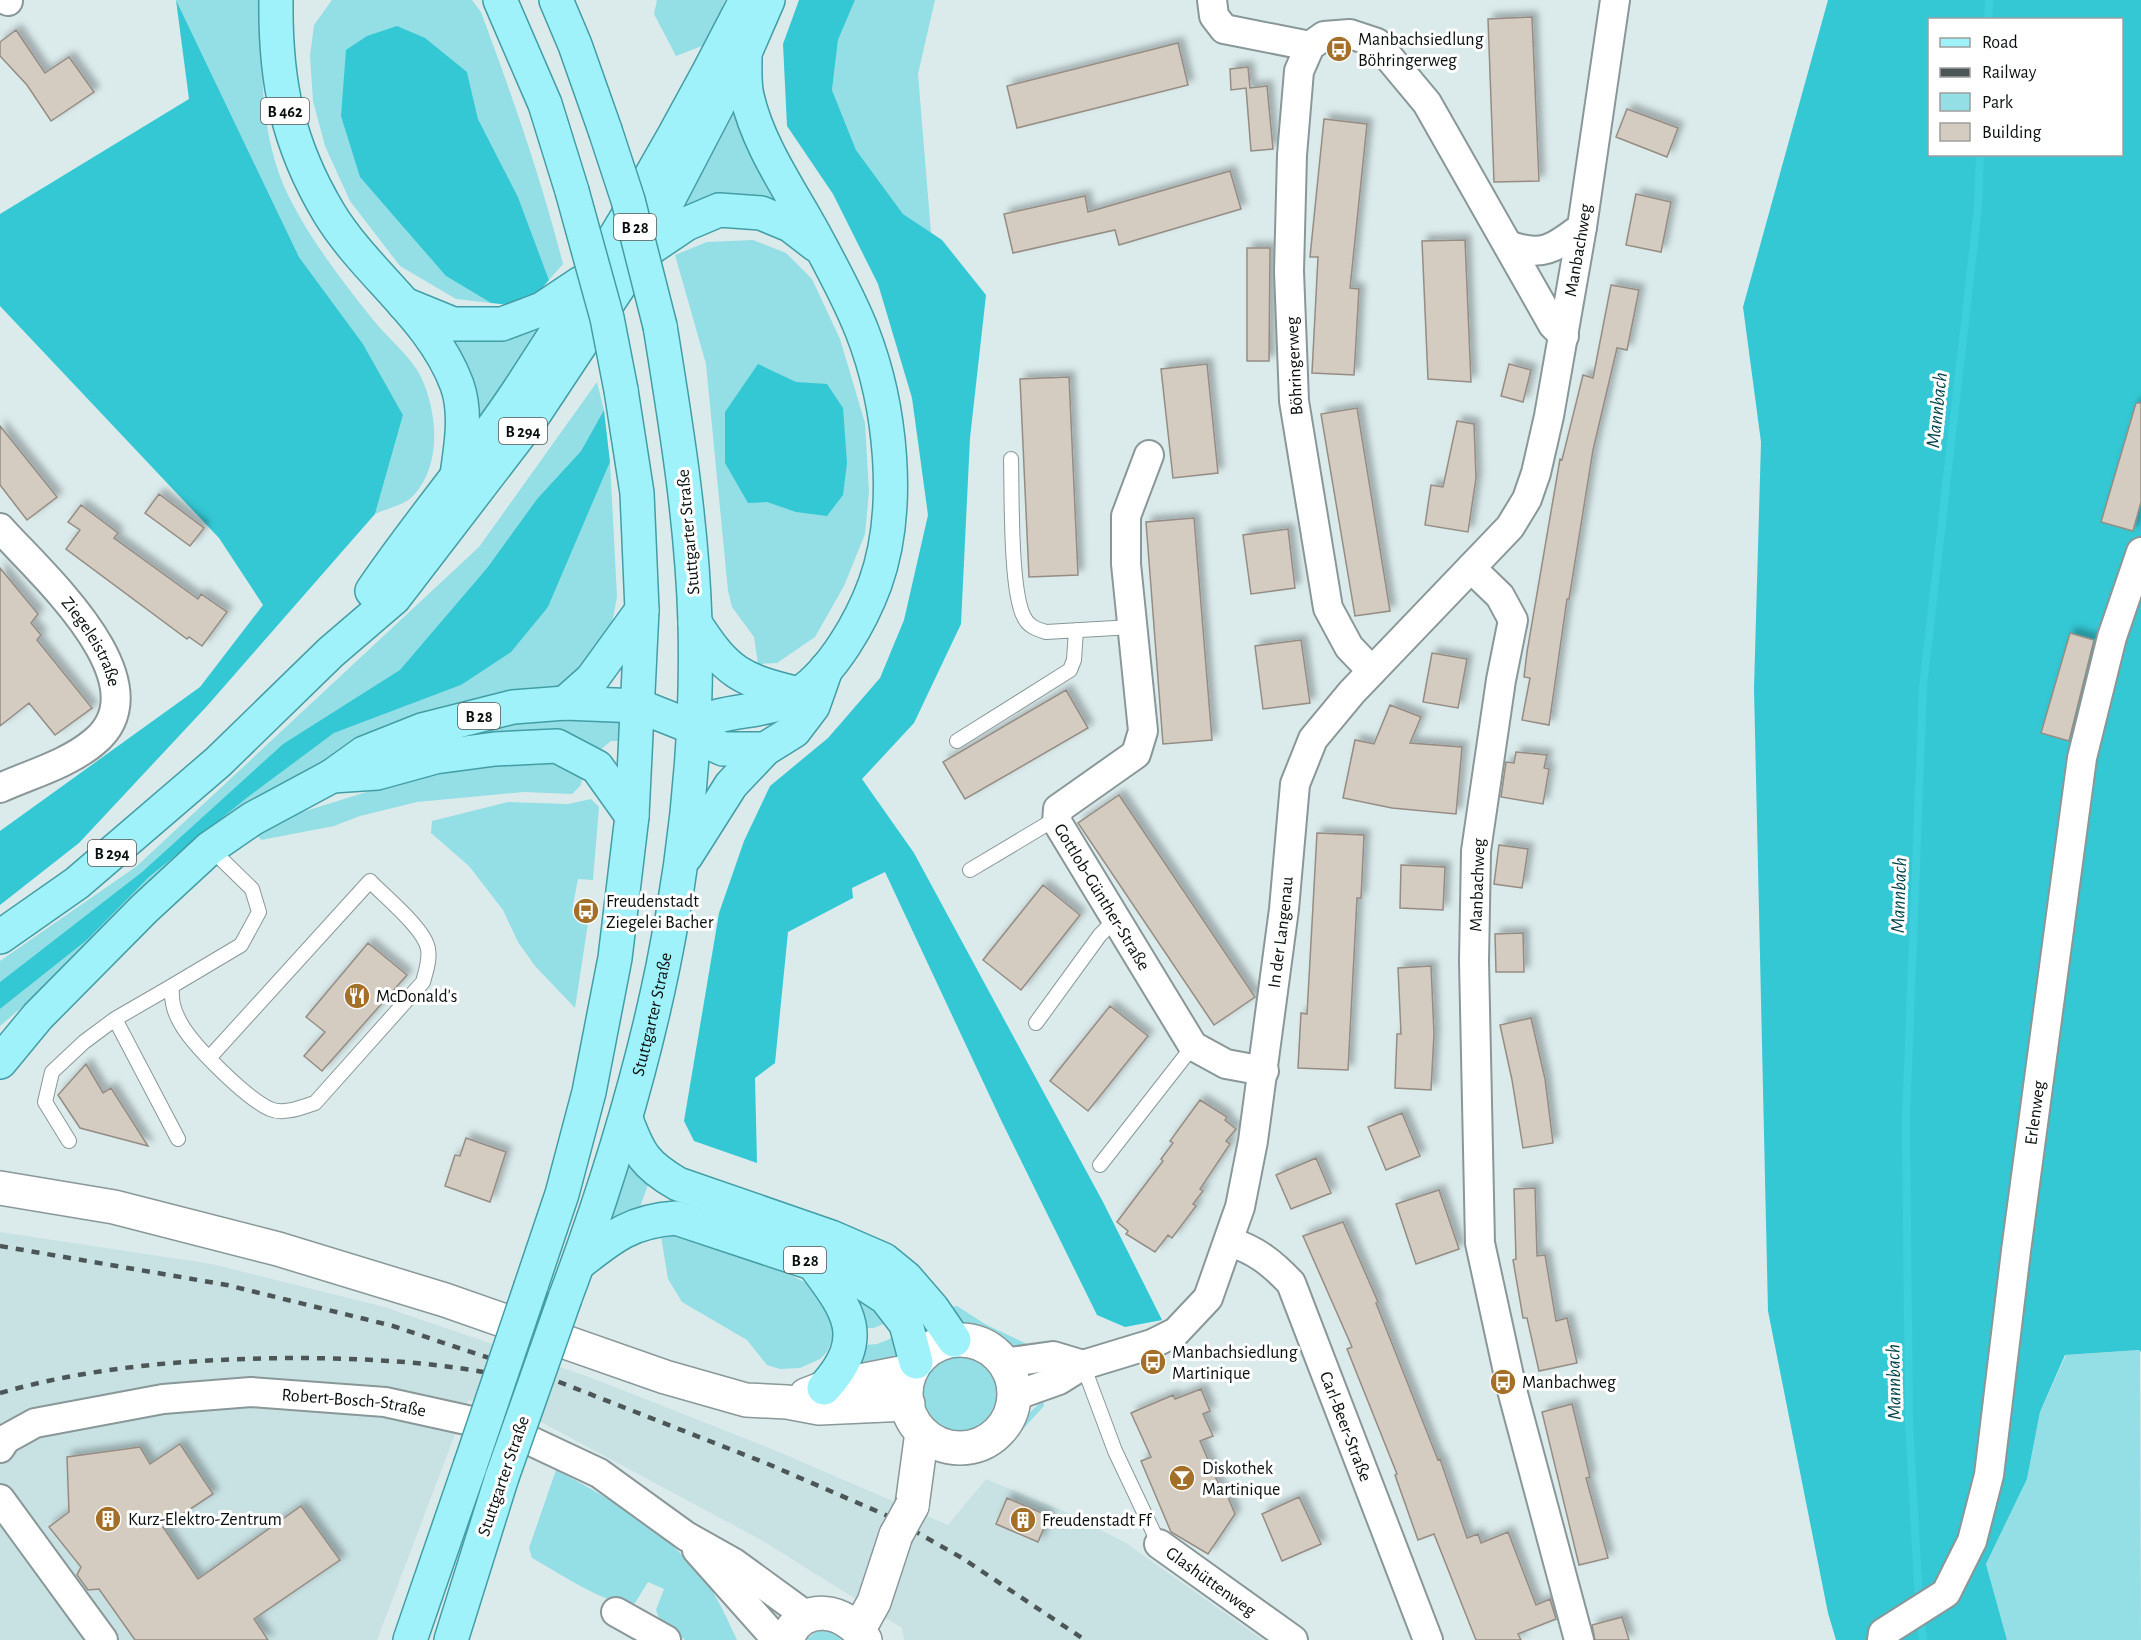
<svg xmlns="http://www.w3.org/2000/svg" width="2141" height="1640" font-family="'Alegreya Sans',sans-serif">
<style>
.built{fill:#c8e1e3}
.green{fill:#94dee5}
.forest{fill:#33c8d4;fill-rule:evenodd}
.lines{fill:none;stroke-linecap:round;stroke-linejoin:round}
.stream{stroke:#3dcfdb;stroke-width:8}
.building{fill:#d4cbc1;stroke:#958d84;stroke-width:1.5;filter:url(#shadow)}
.lane-casing{stroke:#899798;stroke-width:16}
.street-casing{stroke:#899798;stroke-width:32}
.secondary-casing{stroke:#899798;stroke-width:36}
.primary-casing{stroke:#439da5;stroke-width:36}
.lane{stroke:#fff;stroke-width:14}
.street{stroke:#fff;stroke-width:28}
.secondary{stroke:#fff;stroke-width:33}
.primary{stroke:#a0f2fa;stroke-width:33}
.rail{stroke:#4d5656;stroke-width:4.5;stroke-dasharray:8 8;stroke-linecap:butt}
.secondary-bridge-casing{stroke:#899798;stroke-width:36;stroke-linecap:butt}
.primary-bridge-casing{stroke:#439da5;stroke-width:36;stroke-linecap:butt}
.secondary-bridge{stroke:#fff;stroke-width:33}
.primary-bridge{stroke:#a0f2fa;stroke-width:33}
.labels{text-anchor:middle;stroke-width:6;stroke-linejoin:round;paint-order:stroke}
.shield{fill:#fff;stroke:#545757;stroke-width:1.5}
.shield-label{font-size:16px;font-weight:bold;fill:#0a0f0f}
.poi-label{font-size:18px;fill:#0a0f0f;stroke:#fff;text-anchor:start}
.street-label{font-size:18px;fill:#0a0f0f;stroke:#fff}
.water-label{font-size:20px;font-style:italic;fill:#01444a;stroke:#fff}
</style>
<defs>
<filter id="shadow"><feDropShadow dx="5.5" dy="-5.5" stdDeviation="3" flood-color="#0004"/></filter>
</defs>
<rect width="100%" height="100%" fill="#dbebec"/>
<path class="built" d="M0,1232l212,32 169,42 211,72 187,74 169,73 38,-46 82,34 58,30 137,97h-359l-2,-12 -139,-87 -220,-118 -75,-23 -91,240h-377z"/>
<path class="green" d="M176,0h89c-5,65 -6,136 24,197 22,44 54,85 85,124 13,16 39,38 47,56 17,36 21,89 -9,120 -8,8 -27,12 -37,17l28,-99 -40,-71 -64,-87z
M332,0h140l9,12c31,83 60,166 82,252l-14,16 -31,-83 -40,-78 -11,-47 -21,204 45,27 -35,-4 -56,-33 -50,-65 -25,-55 -12,-45 -3,-45 4,-31z
M657,0h68l-18,44 -31,12 -22,-42z
M855,0h80l-17,74 13,159 -28,-19 -47,-64 -24,-60 6,-50z
M733,115h6l46,89 -71,-6 -29,8z
M753,240l33,13 26,26 28,60 25,84 4,69 -4,42 -21,52 -29,51 -38,26 -19,1 -4,-27 -22,-30 -4,-16 -22,-227 -31,-109 32,-13z
M542,326l-64,99 -12,-60 -14,-27 61,-1z
M597,382l7,28 -23,41 -44,48 -50,69 -87,103 -117,73 -141,128 -142,110v-21l137,-95 342,-319z
M610,462l7,135 -11,57 -55,39 -131,26 -336,235 -84,72v-17l87,-69 62,-63 99,-80 86,-64 127,-48 87,-78z
M622,713l-2,28h-9l-11,9 -206,-2 86,-25z
M537,754l46,20 -2,11 -9,9 -48,-2 -107,10 -57,14 -26,10 -73,14 -5,-7 30,-16 103,-32 39,-16z
M591,799l8,8 -6,73 -15,-1 -5,26 17,5 -15,98 -40,-42 -17,-24 -15,-32 -34,-44 -38,-33 1,-12 76,-19 60,2z
M629,1166l19,19 -10,27 -30,17z
M660,1230l72,17 85,41 17,20v26l-7,18 -7,7 -20,9 -20,1 -13,-4 -20,-25 -65,-38 -14,-23z
M850,1283l45,36 -21,9h-9z
M957,1306l28,18 44,21 -10,5 -24,-16 -30,-11 -17,-16z
M902,1334c-5,36 -14,30 -45,37l7,-26 13,-1z
M2140,1350l1,290h-134l-21,-76 41,-85 13,-67 26,-57z
M921 1393a39 39 0 1 1 78 0a39 39 0 1 1-78 0Z
M1043,1400l1,6 -30,33 11,-22z
M556,1470c54,28 113,63 151,113 12,17 21,38 30,57h-52l-24,-16 -5,-14 8,-21 -16,-7 -13,21c-22,7 -81,-33 -103,-45l-3,-10z
M827,1629l21,11h-42l12,-10z"/>
<path class="forest" d="M176,0l123,257 64,87 40,71 -28,99 -168,192 -128,137 -79,62v-74l200,-144 63,-82 -44,-67 -219,-232v-92l189,-115z
M799,0h56l-17,40 -6,50 24,60 47,64 39,26 44,55 -16,143 -9,186 -47,99 -52,56 52,74 189,349 59,118 -37,7 -28,-12 -96,-195 -116,-248 -33,16 1,10 -65,34 -13,131 -20,15 2,85 -63,-22 -10,-20 35,-208 25,-72 26,-55 58,-48 52,-60 24,-58 24,-105 -16,-117 -34,-114 -45,-90 -46,-68 -4,-82z
M1828,0h313v1352l-2,-2 -74,5 -25,57 -13,67 -41,85 21,76h-171l-8,-27 -60,-302 -14,-622 7,-247 -18,-135zM1930,20h192v134h-192z
M397,26l28,12 42,34 11,47 40,78 31,83 -12,14 -26,11 -20,-2 -45,-27 -86,-99 -19,-61 5,-66 21,-14z
M758,364l38,18 31,2 16,24 4,55 -4,32 -16,21 -31,-4 -29,-10 -19,1 -23,-40v-51z
M604,410l6,52 -62,145 -37,45 -50,33 -127,48 -86,64 -99,80 -62,63 -87,69v-27l142,-110 141,-128 117,-74 87,-102 50,-69 44,-48z"/>
<g class="lines">
<path class="stream" d="M1988,20l1,-20
M1919,1603l-10,-182 -3,-303 17,-431 55,-479 2,-54
M1920,1618l3,22"/>
</g>
<path class="building" d="M1532,17l7,164 -45,1 -6,-163z
M16,30l29,43 24,-16 25,35 -43,29 -24,-36 -27,-29v-14z
M1178,43l10,42 -171,43 -10,-42z
M1248,67l2,21 17,-2 6,63 -22,2 -5,-63 -15,2 -1,-21z
M1627,109l51,19 -11,29 -51,-20z
M1324,119l43,5 -17,164 9,1 -5,86 -42,-2 6,-116h-8z
M1230,171l11,38 -122,36 -4,-15 -102,23 -9,-39 81,-18 3,16z
M1636,194l35,8 -10,50 -35,-7z
M1465,240l6,142 -43,-3 -6,-138z
M1247,248h23l-1,113h-22z
M1611,285l28,5 -12,60 -10,-2 -24,102 -24,149h-2l-18,126 -27,-5 8,-42 -6,-1 3,-25 33,-193 2,1 21,-85 10,3z
M1207,364l11,109 -45,5 -12,-109z
M1509,364l22,6 -8,32 -22,-6z
M1069,377l9,198 -49,2 -9,-198z
M2136,403h5v99l-8,29 -32,-9z
M1357,408l33,203 -35,5 -34,-202z
M1457,421l17,3 2,54 -8,54 -43,-7 6,-40 12,2z
M0,426l57,71 -30,23 -27,-35z
M159,494l45,34 -14,18 -45,-33z
M81,505l37,28 -4,5 84,61 3,-5 26,18 -25,34 -13,-9 -2,2 -121,-90 14,-19 -12,-8z
M1194,518l18,222 -49,4 -17,-222z
M1288,529l7,59 -44,6 -8,-59z
M0,568l38,46 -7,9 10,12 -4,5 55,68 -37,27 -26,-32 -29,23z
M2070,633l24,7 -25,101 -28,-8z
M1301,640l9,63 -47,6 -8,-63z
M1432,653l35,6 -9,49 -35,-6z
M1066,690l22,38 -123,71 -22,-37z
M1390,705l31,12 -11,26 52,4 -6,67 -64,-6 -49,-10 12,-58 19,4z
M1516,752l31,3 -3,13 5,1 -6,35 -42,-7 5,-35 8,1z
M1119,795l136,202 -41,28 -136,-202z
M1317,833l47,2 -3,63h-4l-9,172 -50,-2 3,-55 6,1z
M1499,845l29,4 -6,39 -28,-4z
M1401,865l44,2 -2,43 -43,-2z
M1043,885l37,30 -59,75 -38,-30z
M1523,933l1,39h-28l-1,-38z
M368,943l39,32 -85,96 -18,-15 21,-24 -19,-15z
M1431,966l3,68 -3,56 -36,-2 2,-54h4l-3,-66z
M1110,1006l38,30 -60,75 -38,-30z
M1531,1018l14,61 8,64 -30,5 -11,-68 -12,-55z
M86,1064l17,29 8,-5 37,58 -68,-18 -22,-33z
M1200,1100l27,17 -2,3 11,9 -10,12 4,3 -30,45 3,2 -10,13 3,2 -24,32 -4,-3 -13,17 -29,-18 2,-3 -11,-9 46,-61 -2,-2 12,-16 -3,-2z
M1402,1113l18,43 -34,14 -18,-43z
M466,1138l40,14 -16,50 -45,-16 10,-31 5,1z
M1316,1158l15,35 -40,16 -15,-34z
M1535,1188l2,68 8,-1 11,66 11,-3 10,45 -38,8 -12,-53h-4l-10,-58 3,-1 -2,-70z
M1439,1190l20,59 -43,15 -20,-60z
M1343,1222l35,80 -2,1 62,157 2,-1 27,79 11,-4 3,9 27,-11 28,73 14,-6 6,20 -38,15 3,6h-45l-42,-106 -16,6 -23,-65 2,-1 -50,-125 5,-2 -49,-111z
M1201,1389l9,22 -7,3 10,22 -13,5 24,56 3,-2 8,19 -27,40 -37,-22 -30,-71 10,-4 -20,-44 42,-18 2,4z
M1572,1404l18,73 -4,1 22,80 -29,7 -37,-153z
M180,1444l33,50 -50,33 35,52 103,-73 39,54 -86,59 14,21h-133l-36,-51 -11,1 -11,-15 4,-8 -32,-40 20,-15 -2,-55 73,-10 10,17z
M1299,1497l22,47 -39,17 -20,-47z
M1007,1498l42,18 -11,26 -42,-18z
M1622,1617l7,23h-34l-3,-15z"/>
<g class="lines">
<g class="lane-casing">
<path id="lane" d="M1011,459c1,34 -1,132 13,158 4,9 12,12 22,15l86,-5
M957,741l113,-71 4,-10 2,-30
M970,870l77,-46 10,-2
M172,986l-57,33 63,120
M1036,1023l64,-88 17,-17
M210,1057l160,-176c15,16 55,48 58,68 2,11 -2,22 -5,33l-108,121c-13,4 -31,12 -45,6 -24,-11 -78,-64 -90,-87 -7,-12 -9,-22 -8,-36l69,-41 18,-33 -7,-23 -42,-41
M69,1141l-24,-39 7,-30 32,-30 31,-23
M1100,1165l93,-119
M1083,1365l32,86 44,93"/>
</g>
<g class="street-casing">
<g id="street">
<path d="M6,0l2,1"/>
<path d="M1212,0l2,16 10,13 86,17"/>
<path d="M1508,245c34,13 47,3 74,-18"/>
<path id="s1" d="M1149,455l-23,61v48l17,167 -7,23 -78,55 -1,13 136,224 33,18 38,7"/>
<path id="s2" d="M0,528c39,44 166,155 94,214 -26,22 -63,32 -94,46"/>
<path d="M1471,568l29,28 13,24 -12,60 -25,171 -2,110 6,282 32,147 67,250"/>
<path d="M1372,671l-23,-24 -21,-39 -34,-207 -5,-130 3,-116 7,-84 11,-25 14,-10 26,-2 27,9 50,60 126,222 11,11"/>
<path id="s3" d="M1230,1242c26,8 42,21 61,41l137,357"/>
<path d="M1004,1363l49,-7 30,9"/>
<path id="s4" d="M1014,1396l45,-16 24,-15 69,-21 24,-12 32,-34 32,-91 13,-66 31,-232 11,-125 18,-45 39,-47 158,-165 17,-28 9,-26 13,-57 33,-189 33,-227"/>
<path id="s5" d="M0,1448l6,-9 29,-16 128,-24 88,-7 134,10 118,26 96,45 87,63 48,27 74,54"/>
<path d="M0,1499l103,141"/>
<path id="s6" d="M1159,1544l134,96"/>
<path d="M697,1550l80,90"/>
<path d="M616,1612l50,28"/>
<path id="s7" d="M1882,1640l1,-7 63,-40 26,-52 17,-66 27,-224 66,-493 30,-121 29,-85"/>
</g>
</g>
<g class="secondary-casing">
<path id="secondary" d="M0,1188l114,19 164,42 167,51 220,77 81,23 41,2 32,6 89,-4
M906 1394a54 54 0 1 1 108 0a54 54 0 1 1-108 0Z
M806,1395l18,-7 87,-17
M912,1506l10,-74
M859,1629l15,-27 22,-67
M787,1640c13,-40 61,-31 78,0"/>
</g>
<g class="primary-casing">
<g id="primary">
<path d="M276,0c-1,80 11,143 53,213 37,61 103,104 128,172 10,28 4,62 0,90"/>
<path d="M500,0l45,104 27,87"/>
<path d="M556,0l19,45 30,85"/>
<path d="M643,253l43,-29 33,-14 42,3 29,12 26,20"/>
<path d="M404,304l49,20h49l40,-15 39,-26"/>
<path d="M372,591c46,-68 100,-130 145,-198 84,-127 161,-258 229,-393"/>
<path d="M695,623c32,50 46,57 104,71"/>
<path d="M565,703l27,-24 50,-69"/>
<path d="M692,727c33,-21 74,-11 107,-33 34,-23 62,-72 76,-110 27,-75 16,-179 -13,-253 -13,-33 -31,-66 -48,-97 -24,-44 -56,-89 -67,-138 -3,-13 -2,-28 -2,-41"/>
<path d="M332,776l45,-3 58,-16 60,-8 62,-3 40,21 35,49"/>
<path d="M686,856l45,-71 34,-36"/>
<path d="M0,937l77,-54 141,-121 113,-110 63,-54 135,-176 110,-166 106,-203 23,-53"/>
<path d="M0,1062l38,-46 106,-107 66,-61 42,-29 80,-43 32,-23 58,-23 91,-23 52,-4 74,3 53,21 14,14 17,8h42l29,-18 19,-25 13,-37"/>
<path d="M626,1119c13,35 19,46 52,65l153,53 53,23 22,18 26,30 22,32"/>
<path d="M813,1263c35,47 57,74 11,125"/>
<path d="M578,1264c34,-27 53,-43 98,-46l178,59 32,21 20,26 10,38"/>
<path d="M531,1286l31,-92 27,-102 26,-134 17,-142 10,-206 -5,-117 -16,-103"/>
<path id="s8" d="M565,1298c82,-218 136,-441 130,-676 -3,-100 -19,-197 -35,-296"/>
<path d="M410,1640l60,-174"/>
<path d="M451,1640l51,-163"/>
</g>
</g>
<use href="#lane" class="lane"/>
<use href="#street" class="street"/>
<use href="#secondary" class="secondary"/>
<use href="#primary" class="primary"/>
<path class="rail" d="M0,1246l227,39 166,41 156,52 219,86 120,52 74,42 123,82
M0,1393c94,-27 192,-34 290,-35 88,0 177,5 262,30"/>
<g class="secondary-bridge-casing">
<path id="secondary-bridge" d="M896,1535l16,-29"/>
</g>
<g class="primary-bridge-casing">
<path id="primary-bridge" d="M605,130l23,70 32,126
M572,191l35,127 14,72
M470,1466l61,-180
M502,1477l63,-179"/>
</g>
<use href="#secondary-bridge" class="secondary-bridge"/>
<use href="#primary-bridge" class="primary-bridge"/>
</g>
<defs>
<g id="bus-disc" transform="scale(1.35)"><circle r="9.5" fill="#a47029" stroke="#fff"/><path d="M-5-6H5V4H4V6H2V4H-2V6H-4V4H-5ZM-3.5-4V0h7V-4ZM-3.5 1.2v1.5H-2V1.2ZM2 1.2v1.5H3.5V1.2Z" fill="#fff"/></g>
<g id="restaurant-disc" transform="scale(1.35)"><circle r="9.5" fill="#a47029" stroke="#fff"/><path d="M-5-6h1v4h1v-4h1v4h1v-4h1v5L-1.5 .5V6h-2V.5L-5-1ZM5-6V6H3V1.5H1.5Q1.5-4 5-6Z" fill="#fff"/></g>
<g id="bar-disc" transform="scale(1.35)"><circle r="9.5" fill="#a47029" stroke="#fff"/><path d="M-6-5H6L.8 .8V4.5H3.5V6h-7V4.5H-.8V.8Z" fill="#fff"/></g>
<g id="building-disc" transform="scale(1.35)"><circle r="9.5" fill="#a47029" stroke="#fff"/><path d="M-4-6H4V6H1V3H-1V6H-4ZM-2.5-4.3h1.7v1.8h-1.7ZM.8-4.3h1.7v1.8H.8ZM-2.5-1h1.7V.8h-1.7ZM.8-1h1.7V.8H.8Z" fill="#fff"/></g>
</defs>
<g fill-rule="evenodd">
<use href="#bus-disc" x="1339" y="49"/>
<use href="#bus-disc" x="586" y="911"/>
<use href="#restaurant-disc" x="357" y="996"/>
<use href="#bus-disc" x="1153" y="1362"/>
<use href="#bus-disc" x="1503" y="1382"/>
<use href="#bar-disc" x="1182" y="1478"/>
<use href="#building-disc" x="108" y="1519"/>
<use href="#building-disc" x="1023" y="1520"/>
</g>
<g class="labels">
<g class="shield">
<rect x="261" y="98" width="48" height="26" rx="4.5"/>
<rect x="614" y="214" width="42" height="26" rx="4.5"/>
<rect x="499" y="418" width="48" height="26" rx="4.5"/>
<rect x="458" y="703" width="42" height="26" rx="4.5"/>
<rect x="88" y="840" width="48" height="26" rx="4.5"/>
<rect x="784" y="1247" width="42" height="26" rx="4.5"/>
</g>
<g class="shield-label">
<text x="285" y="117">B 462</text>
<text x="635" y="233">B 28</text>
<text x="523" y="437">B 294</text>
<text x="479" y="722">B 28</text>
<text x="112" y="859">B 294</text>
<text x="805" y="1266">B 28</text>
</g>
<g class="poi-label">
<text x="1358" y="45">Manbachsiedlung<tspan x="1358" dy="21">Böhringerweg</tspan></text>
<text x="606" y="907">Freudenstadt<tspan x="606" dy="21">Ziegelei Bacher</tspan></text>
<text x="376" y="1002">McDonald's</text>
<text x="1172" y="1358">Manbachsiedlung<tspan x="1172" dy="21">Martinique</tspan></text>
<text x="1522" y="1388">Manbachweg</text>
<text x="1202" y="1474">Diskothek<tspan x="1202" dy="21">Martinique</tspan></text>
<text x="128" y="1525">Kurz-Elektro-Zentrum</text>
<text x="1042" y="1526">Freudenstadt Ff</text>
</g>
<g class="street-label">
<text dy="6" stroke="none"><textPath href="#s4" startOffset="1370">Manbachweg</textPath></text>
<text transform="translate(1294 366) rotate(-93)" y="6">Böhringerweg</text>
<text transform="translate(688 532) rotate(-95)" y="6">Stuttgarter Straße</text>
<text dy="6" stroke="none"><textPath href="#s2" startOffset="147">Ziegeleistraße</textPath></text>
<text transform="translate(1477 885) rotate(-88)" y="6">Manbachweg</text>
<text dy="6" stroke="none"><textPath href="#s1" startOffset="501">Gottlob-Günther-Straße</textPath></text>
<text dy="6" stroke="none"><textPath href="#s4" startOffset="596">In der Langenau</textPath></text>
<text dy="6" stroke="none"><textPath href="#s8" startOffset="297">Stuttgarter Straße</textPath></text>
<text dy="6" stroke="none"><textPath href="#s7" startOffset="573">Erlenweg</textPath></text>
<text dy="6" stroke="none"><textPath href="#s5" startOffset="366">Robert-Bosch-Straße</textPath></text>
<text dy="6" stroke="none"><textPath href="#s3" startOffset="228">Carl-Beer-Straße</textPath></text>
<text transform="translate(503 1476) rotate(-71)" y="6">Stuttgarter Straße</text>
<text dy="6" stroke="none"><textPath href="#s6" startOffset="64">Glashüttenweg</textPath></text>
</g>
<g class="water-label">
<text transform="translate(1936 410) rotate(-84)" y="7">Mannbach</text>
<text transform="translate(1898 895) rotate(-88)" y="7">Mannbach</text>
<text transform="translate(1893 1382) rotate(-91)" y="7">Mannbach</text>
</g>
</g>
<rect x="1928" y="18" width="195" height="138" fill="#ffffff" stroke="#9d9f9f" stroke-width="1.5"/>
<rect x="1940" y="38" width="30" height="9" fill="#a0f2fa" stroke="#9d9f9f" stroke-width="1.5"/>
<text x="1982" y="48" font-size="18" fill="#0a0f0f">Road</text>
<rect x="1940" y="68" width="30" height="9" fill="#4d5656" stroke="#9d9f9f" stroke-width="1.5"/>
<text x="1982" y="78" font-size="18" fill="#0a0f0f">Railway</text>
<rect x="1940" y="93" width="30" height="18" fill="#94dee5" stroke="#9d9f9f" stroke-width="1.5"/>
<text x="1982" y="108" font-size="18" fill="#0a0f0f">Park</text>
<rect x="1940" y="123" width="30" height="18" fill="#d4cbc1" stroke="#9d9f9f" stroke-width="1.5"/>
<text x="1982" y="138" font-size="18" fill="#0a0f0f">Building</text>
</svg>
